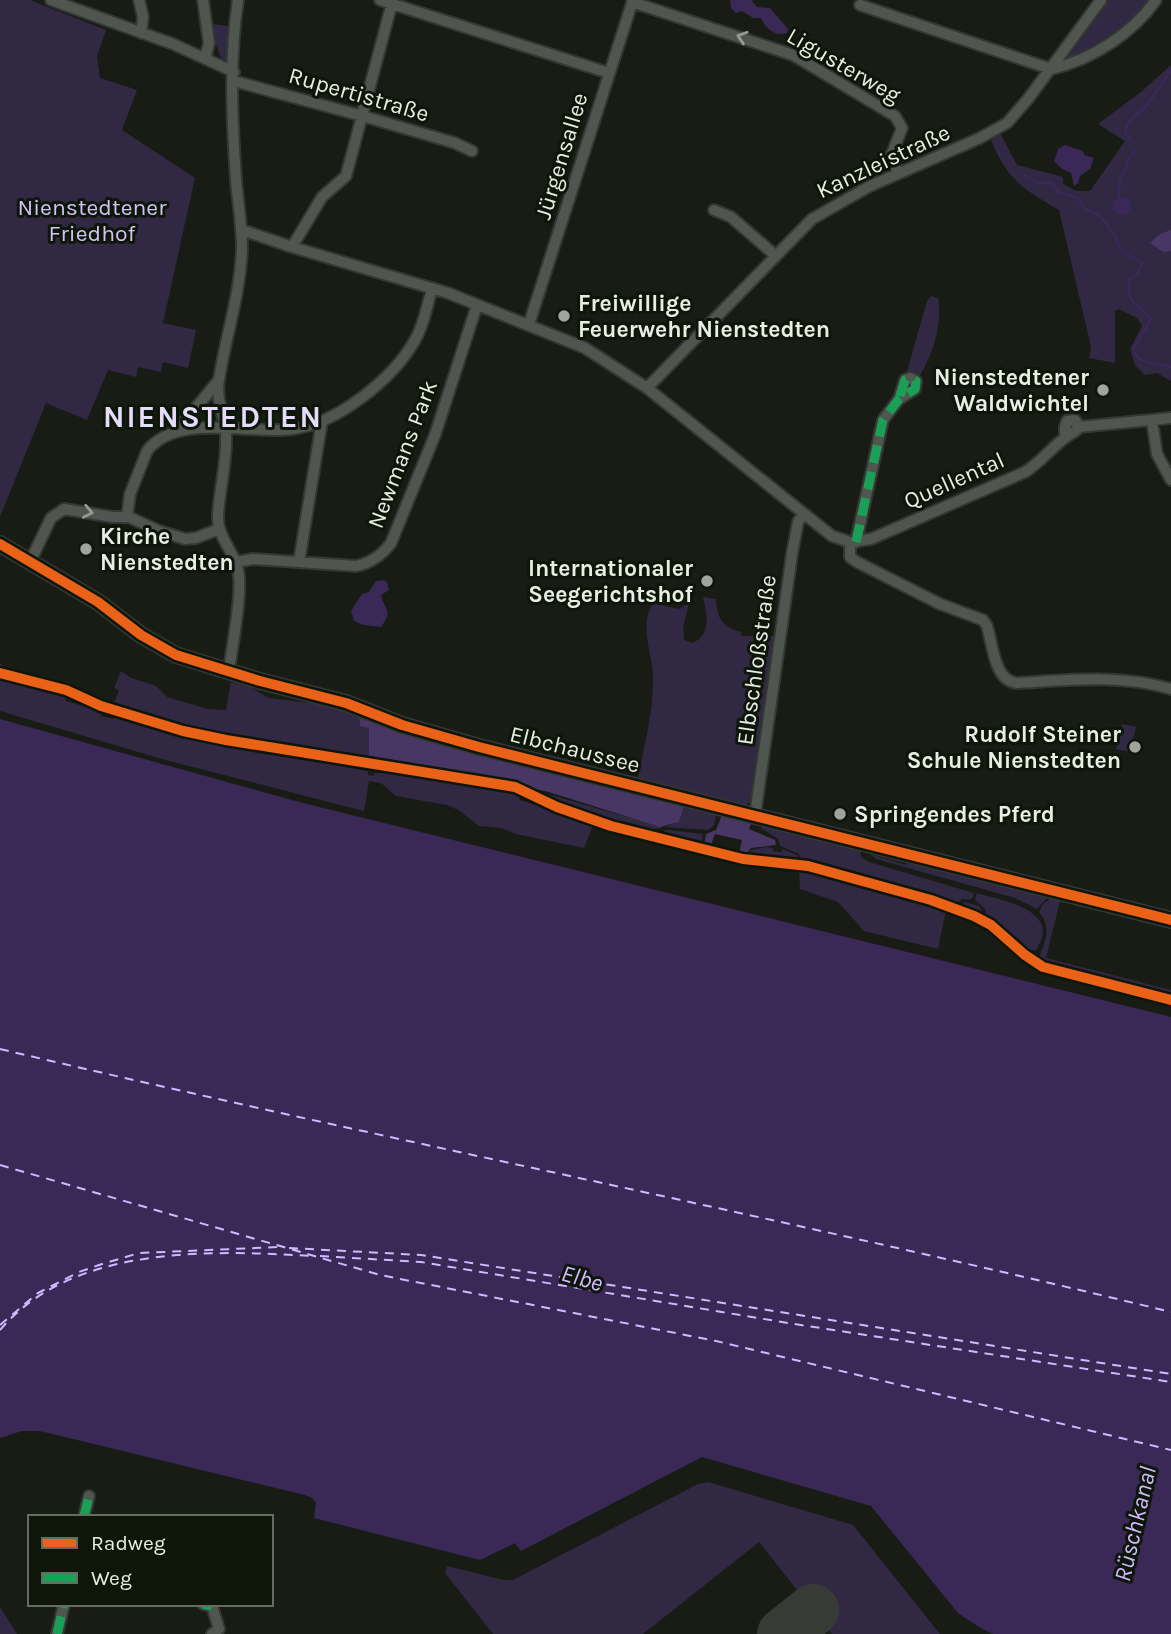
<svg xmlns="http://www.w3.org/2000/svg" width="1171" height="1634" font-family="Karla,sans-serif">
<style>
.green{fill:#312844}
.forest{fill:#483765}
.water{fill:#3a2857}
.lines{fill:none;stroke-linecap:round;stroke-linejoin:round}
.stream{stroke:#3a2857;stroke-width:2.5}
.ferry{stroke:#d0bafe;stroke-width:2;stroke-dasharray:9 7;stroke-linecap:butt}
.runway{stroke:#383b35;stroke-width:52}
.minor-casing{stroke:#343833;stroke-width:14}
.major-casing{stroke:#343833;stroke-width:18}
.minor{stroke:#51554f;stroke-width:10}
.major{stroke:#545950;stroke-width:14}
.quiet{stroke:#1a9f57;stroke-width:9;stroke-dasharray:18 9;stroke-linecap:butt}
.cycleway-casing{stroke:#0e1609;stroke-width:15}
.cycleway{stroke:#ea6118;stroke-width:10}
.oneway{stroke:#959a92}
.poi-dot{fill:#9fa49c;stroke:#0e1609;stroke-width:2.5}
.labels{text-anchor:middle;stroke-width:6;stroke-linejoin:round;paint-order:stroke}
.street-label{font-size:23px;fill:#e8eee5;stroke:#0e1609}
.park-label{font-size:23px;fill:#d2c2f5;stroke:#0e1609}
.poi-label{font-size:23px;font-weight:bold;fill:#e8eee5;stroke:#0e1609;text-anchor:start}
.water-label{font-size:24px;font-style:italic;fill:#d0bafe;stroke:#0e1609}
.district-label{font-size:30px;font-weight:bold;letter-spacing:2px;fill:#e5dcf9;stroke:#0e1609}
</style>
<rect width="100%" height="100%" fill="#181c15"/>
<path class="green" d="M0,0h30l76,30 -9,26 3,22 37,12 -15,40 73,48 -32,145 33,7 -8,38 -25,-6 -2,10 -23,-5 -2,10 -28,-7 -21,50 -41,-17 -46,114z
M1108,0h44c-24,29 -50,45 -84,59l-1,-2z
M212,24l16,2v32l-2,3 -4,-1 -6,-15z
M1171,65v316l-14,-8 -12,2 -10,-10 -5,-16 12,-23 -5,-8 -18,-9 -4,2v52l-26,-5 2,-11 -32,-137c-37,-22 -51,-29 -68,-70l9,-7 17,32 46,12v7l13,7h14l35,-50 -27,-17 43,-32z
M931,296l7,2c5,23 -5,57 -18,77l-13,-4 20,-70z
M703,597l13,2c1,19 6,28 25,33l1,4h32l-21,163 -8,7 -107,-28c6,-33 16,-67 15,-102 -1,-23 -14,-51 0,-73l25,6 11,-6 -6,25 1,12 8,3c20,-8 15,-29 11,-46z
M0,663l6,5 64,15 -1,3 -69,-17z
M121,671l10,7 25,8 11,11 41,12 18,1 5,-28 19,5 19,11 51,6 39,12 1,9 9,2v34l-134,-23 -122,-32 6,-16 -5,-2z
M0,678l65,16 1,7 35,10v5l12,3 1,-4 84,24 170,32v4l6,1 1,-3h10l2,-4 130,22 3,9 73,25 -9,23 -68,-14 -15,-6 -22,-2 -19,-15 -13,-6 -51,-9 -15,-13 -12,-2 -5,30 -202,-52 -162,-48z
M1122,724l14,3 -6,25 -14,-3z
M523,787l139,40c-24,13 -114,-26 -139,-40z
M684,805l38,10 -1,2 -5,-1 -2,9 -6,5 -43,-3 11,-4z
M762,824l98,25 1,8 8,5 105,31 -2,6h-10l-6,6 -25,-9 -130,-35 -2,-7 -19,-8 -2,-7 -17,-11z
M665,830h2l36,4 -2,9 -41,-8z
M766,847l7,1v3l9,1v-3l15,6 2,6 -51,-5 3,-6z
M870,854l36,11 1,-2 20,3 121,31 -11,12 -22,-11 -139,-39z
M799,870l147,40 -8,39 -74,-18 -26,-29 -38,-13z
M977,893c26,8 86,17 59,57 -15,3 -38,-22 -52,-31l2,-9 -11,-10z
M1051,898l9,3 -14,57 125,32v5l-130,-34 -2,-3c6,-16 13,-31 0,-46l4,-8z
M965,902l14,4 3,5 -1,6 -22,-11z
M708,1482l145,43 87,109h-108l-73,-92 -116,92h-150l-48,-61 2,-7 56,14h10l185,-96z
M0,1607l17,27h-17z"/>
<path class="forest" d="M1171,230v21l-8,1 -13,-9 10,-9z
M359,716l85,30 240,59 -5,17 -19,5 -111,-35 -36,-8 -144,-23v-33l-9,-2z
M722,815l30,6 -3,8 26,11 1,5 -25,3 -5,7 -7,-2 3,-13 -27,-6 -4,11 -7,-1 2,-10 10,-4z"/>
<path class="water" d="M730,0h21l6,7 13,1 18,21 -1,4c-12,4 -22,-5 -26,-15h-8l-11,-7 -6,2 -5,-5z
M1065,145l18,6 1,4 10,3 -4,11 -10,7 -2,7 -4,3 -3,-13 -9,-4 -8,-8 4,-12z
M1113 206a9 9 0 1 1 18 0a9 9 0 1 1-18 0Z
M383,580l4,2 2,8 -8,5c3,15 13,14 0,32l-18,-2 -9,-4 -3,-10 11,-17 7,-2 7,-11z
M0,719l303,84 868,214v617h-178l-14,-7 -21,-14 -87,-107 -169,-49 -181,94 -6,-8 -35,17 -166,-42 2,-15 -4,-5 -7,-3 -265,-64h-18l-22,7z"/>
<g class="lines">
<path class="stream" d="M1132,141l-7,-7c3,-19 13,-17 23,-30 8,-11 15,-22 23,-33
M1024,175l15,8h13l6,9 20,6 5,9 18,10 14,19 6,15 21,11c0,10 -7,12 -13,18 -2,28 10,22 22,39l-17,29c1,18 23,14 37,19
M1118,197l3,-21 4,-3 2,-12 9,-11"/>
<path class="ferry" d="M0,1049c389,92 782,168 1171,263
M0,1165l380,110 336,66 455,109
M289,1248l132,7 750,119
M320,1256l101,6 367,61 383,59
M0,1325l38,-32 41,-21 20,-7 40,-12 141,-6
M0,1330c72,-85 210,-80 311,-74"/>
<path class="runway" d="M783,1634l30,-24"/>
<g class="minor-casing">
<path id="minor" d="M51,0l122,44 61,28
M139,0l4,17 -2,16
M203,0l6,43 -4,16
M380,0l229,73
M632,2l161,53 102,61 7,12 -11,28 7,18
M860,5l191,64c40,-9 81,-35 105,-69
M234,81l132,36 89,26 17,8
M714,210l17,7 45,39
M242,230l50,17 156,46 137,55 62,40 185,148 18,6 21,-3 154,-67c16,-10 26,-24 41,-35 5,-4 9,-4 13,-10l92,-9
M292,247l30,-50 24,-21 46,-173
M529,324l104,-324
M647,388l165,-169 58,-33 110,-48 27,-15 21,-24 73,-99
M1152,420l5,34 14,26
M181,430l1,-5 36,-44
M1065,438v-11l2,-6 8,-1 4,7
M127,517l3,-23 17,-43c30,-39 103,-16 145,-22 45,-5 101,-50 123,-89 9,-15 12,-35 17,-51
M850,542v15l7,5 83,42 43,16 4,6c6,19 7,55 30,57 53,-3 103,-9 154,6
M856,542l27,-122 16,-21 16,-10 1,-8 -6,-3 -5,2 -6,19
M30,562l21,-44 13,-9 49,8h16l30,14 26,8 11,-1 23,-9
M236,562l17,-3 103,7c15,-3 26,-11 35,-23l44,-108 42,-130
M299,562l23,-141
M229,671c3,-25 14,-79 9,-101 -4,-19 -21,-33 -20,-54 1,-26 9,-52 8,-79 0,-20 -11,-37 -7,-57 7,-46 21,-84 23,-131 0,-23 -4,-46 -6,-69 -4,-59 -7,-121 2,-180
M755,815l37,-261 6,-32 6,-8
M84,1517l5,-21
M203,1604l9,2 7,23 -7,5
M57,1634l7,-30"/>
</g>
<g class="major-casing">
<path id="major" d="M0,544l98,58 43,33 35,20 84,26 86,22 56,22 77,22 692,173"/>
</g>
<use href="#minor" class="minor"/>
<use href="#major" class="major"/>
<path class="quiet" d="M856,542l27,-122 16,-21 16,-10 1,-8 -6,-3 -5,2 -6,19
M84,1517l5,-21
M203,1604l9,2
M57,1634l7,-30"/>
<g class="cycleway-casing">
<path id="cycleway" d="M0,544l98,58 43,33 35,20 84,26 86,22 56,22 77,22 692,173
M0,673l66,17 35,16 82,25 43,9 289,47 42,20 54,19 132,33 65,7 123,34 43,16 17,9 34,30 18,12 128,33"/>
</g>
<use href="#cycleway" class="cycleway"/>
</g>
<defs><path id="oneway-chevron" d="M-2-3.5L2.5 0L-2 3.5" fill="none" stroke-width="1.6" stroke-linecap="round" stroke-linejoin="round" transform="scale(1.75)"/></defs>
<g class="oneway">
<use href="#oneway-chevron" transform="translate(742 37) rotate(-162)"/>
<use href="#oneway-chevron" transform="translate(88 512) rotate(11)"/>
</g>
<g class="poi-dot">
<circle cx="564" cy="316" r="7"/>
<circle cx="1103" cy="390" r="7"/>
<circle cx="86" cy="549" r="7"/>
<circle cx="707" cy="581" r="7"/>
<circle cx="1135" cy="747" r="7"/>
<circle cx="840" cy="814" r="7"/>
</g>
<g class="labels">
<g class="street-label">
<text transform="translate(844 65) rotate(30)" y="8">Ligusterweg</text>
<text transform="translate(359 94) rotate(16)" y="8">Rupertistraße</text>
<text transform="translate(561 156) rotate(-73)" y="8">Jürgensallee</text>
<text transform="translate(883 161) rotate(-25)" y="8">Kanzleistraße</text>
<text transform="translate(402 454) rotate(-69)" y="8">Newmans Park</text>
<text transform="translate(954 480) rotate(-24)" y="8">Quellental</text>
<text transform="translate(756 660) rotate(-82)" y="8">Elbschloßstraße</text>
<text transform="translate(575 749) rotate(14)" y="8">Elbchaussee</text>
</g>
<g class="park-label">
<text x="92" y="215">Nienstedtener<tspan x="92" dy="26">Friedhof</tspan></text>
</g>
<g class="poi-label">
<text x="578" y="311">Freiwillige<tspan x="578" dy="26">Feuerwehr Nienstedten</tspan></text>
<text x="1089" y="385" text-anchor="end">Nienstedtener<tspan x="1089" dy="26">Waldwichtel</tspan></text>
<text x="100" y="544">Kirche<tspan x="100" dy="26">Nienstedten</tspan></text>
<text x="693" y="576" text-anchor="end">Internationaler<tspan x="693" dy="26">Seegerichtshof</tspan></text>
<text x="1121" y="742" text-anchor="end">Rudolf Steiner<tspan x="1121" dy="26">Schule Nienstedten</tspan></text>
<text x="854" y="822">Springendes Pferd</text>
</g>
<g class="water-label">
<text transform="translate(582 1278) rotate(16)" y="8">Elbe</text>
<text transform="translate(1135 1524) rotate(-77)" y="8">Rüschkanal</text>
</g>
<g class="district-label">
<text x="213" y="427">NIENSTEDTEN</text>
</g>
</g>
<rect x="28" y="1515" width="245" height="91" fill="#0e1609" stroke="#656c61" stroke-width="2"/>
<rect x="42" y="1538" width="35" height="10" fill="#ea6118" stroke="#656c61" stroke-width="2"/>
<text x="91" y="1550" font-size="21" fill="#e8eee5">Radweg</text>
<rect x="42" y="1573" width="35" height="10" fill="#1a9f57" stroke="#656c61" stroke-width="2"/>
<text x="91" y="1585" font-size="21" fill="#e8eee5">Weg</text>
</svg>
